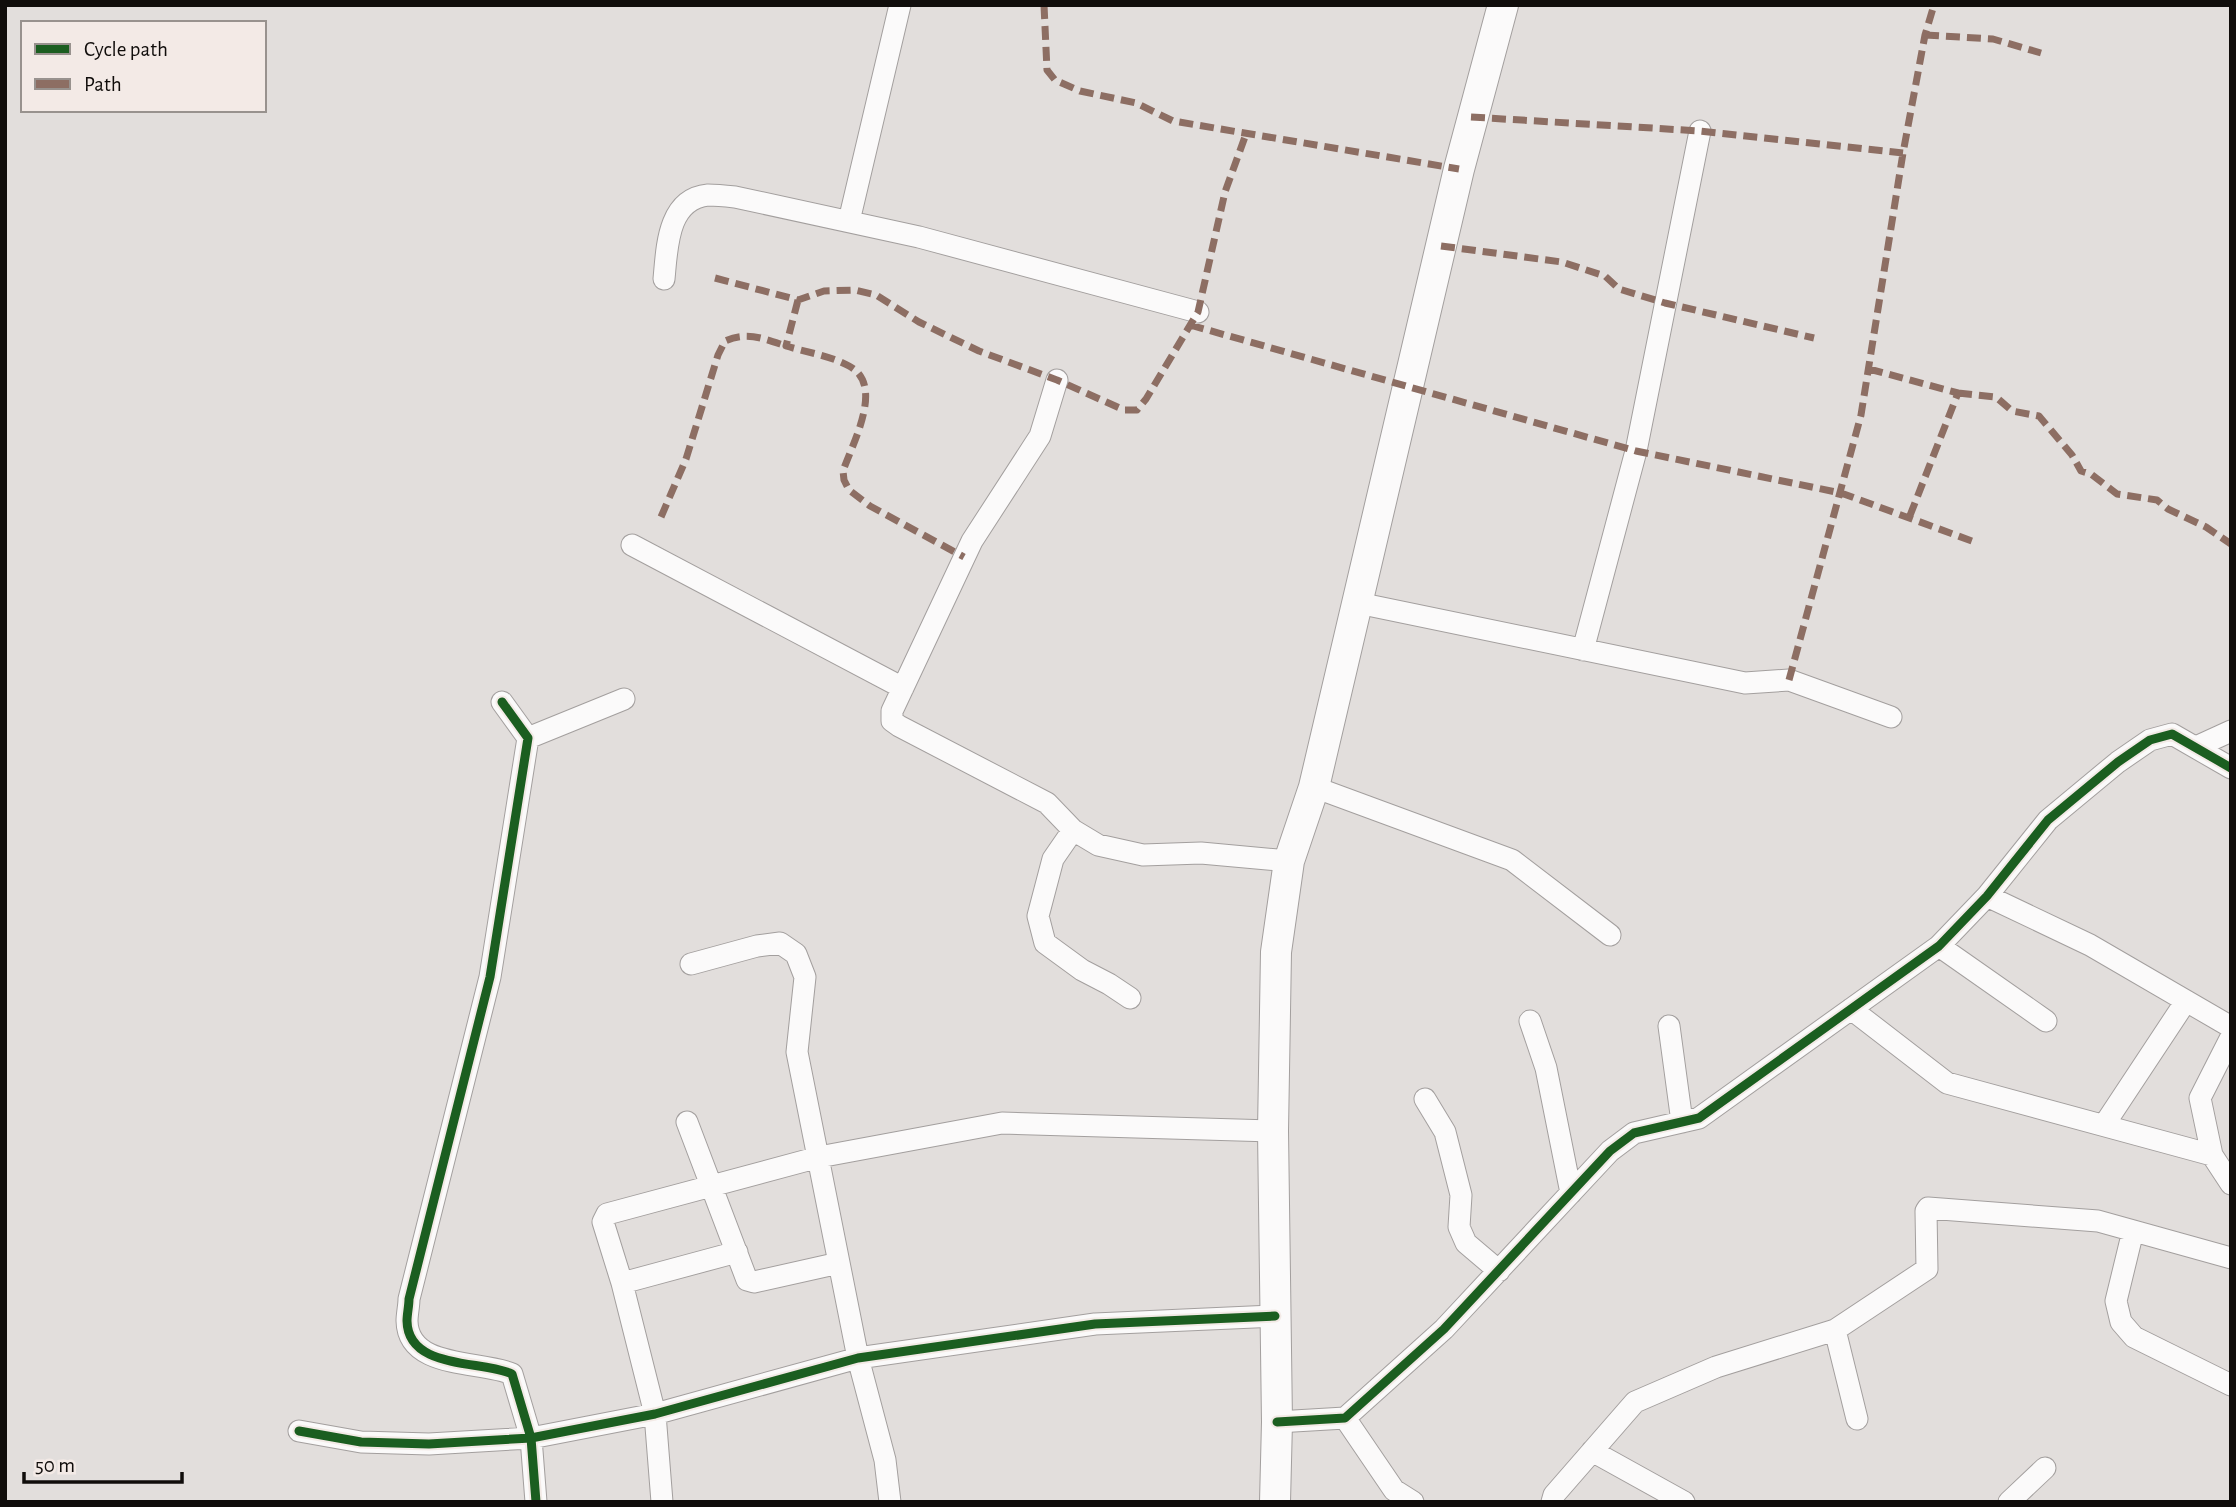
<svg xmlns="http://www.w3.org/2000/svg" width="2236" height="1507" font-family="'Alegreya Sans',sans-serif">
<style>
.lines{fill:none;stroke-linecap:round;stroke-linejoin:round}
.street-casing{stroke:#a39f9e;stroke-width:23}
.secondary-casing{stroke:#a39f9e;stroke-width:32}
.street{stroke:#fbfafa;stroke-width:21}
.secondary{stroke:#fbfafa;stroke-width:30}
.quiet{stroke:#8d6e63;stroke-width:7;stroke-dasharray:14 7;stroke-linecap:butt}
.cycleway-casing{stroke:#f3eae6;stroke-width:13}
.cycleway{stroke:#1b5e20;stroke-width:9}
</style>
<rect width="100%" height="100%" fill="#e2dedc"/>
<g class="lines">
<g class="street-casing">
<path id="street" d="M849,221l51,-216
M664,279c3,-30 3,-80 44,-84 9,0 18,1 27,2l184,40 279,75
M1057,380l-17,56 -68,105 -80,170v10l7,5 148,77 26,27 25,15 45,10 58,-2 88,8
M632,545l271,143
M1358,603l387,80 44,-3 102,37
M1583,650l53,-199 64,-320
M502,702l26,36 -38,239 -81,322c0,7 -2,15 -2,22 1,49 75,39 105,53l19,64 5,64
M528,738l96,-39
M2196,747l35,-16
M1314,787l198,73 98,75
M1073,830l-20,29 -15,57 7,27 37,27 27,14 21,14
M1987,896l103,49 141,82
M1939,946l107,75
M691,964l66,-18 23,-3 16,11 9,23 -8,75 61,306 27,102 5,42
M1851,1009l96,74 265,72
M1530,1021l16,47 25,125
M1669,1026l13,96
M2231,1037l-31,61 12,57 19,29
M1425,1099l20,33 16,63 -2,32 7,16 33,28
M687,1122l60,158 7,2 85,-19
M2104,1125l82,-124
M2133,1231l-17,70 5,21 13,15 97,48
M622,1283l115,-31
M1835,1330l22,89
M1345,1418l49,72 19,12
M1277,1422l68,-4 99,-89 166,-178 24,-18 65,-15 240,-172 48,-50 61,-76 70,-58 32,-22 22,-6 59,34
M299,1431l62,11 68,2 102,-6 124,-24 203,-56 237,-34 180,-8
M1592,1451l92,51
M662,1502l-7,-88 -33,-131 -19,-61 4,-8 212,-57 183,-34 271,8
M1552,1502l2,-7 81,-93 81,-35 119,-37 92,-61 -1,-58 2,-3 170,13 133,37
M2009,1502l36,-34"/>
</g>
<g class="secondary-casing">
<path id="secondary" d="M1275,1502l2,-80 -4,-291 3,-179 13,-91 25,-74 145,-618 44,-164"/>
</g>
<use href="#street" class="street"/>
<use href="#secondary" class="secondary"/>
<path class="quiet" d="M1044,5l3,65 8,10 25,11 56,12 37,18 286,48
M1925,35l68,4 48,14
M1471,117l229,14 203,22
M1441,246l121,16 43,14 14,13 46,14 149,35
M715,278l83,22 26,-9 31,-1 21,5 43,27 60,29 78,29 67,30h13l9,-11 52,-87 27,-120 21,-58
M798,300l-12,46c20,6 45,10 63,20 36,19 4,76 -6,105l1,9 5,10 21,16 94,51
M1190,325l446,126 205,42 131,48
M1869,369l89,24 -49,125
M1958,393l38,4 16,14 27,5 33,39 9,16 10,3 26,20 40,6 11,9 38,18 25,17
M661,517l25,-58 32,-104 7,-14c22,-10 40,-2 61,5
M1789,680l72,-265 42,-262 22,-118 9,-30"/>
<g class="cycleway-casing">
<path id="cycleway" d="M502,702l26,36 -38,239 -81,322c0,7 -2,15 -2,22 1,49 75,39 105,53l19,64 5,64
M1277,1422l68,-4 99,-89 166,-178 24,-18 65,-15 240,-172 48,-50 61,-76 70,-58 32,-22 22,-6 59,34
M299,1431l62,11 68,2 102,-6 124,-24 203,-56 237,-34 180,-8"/>
</g>
<use href="#cycleway" class="cycleway"/>
</g>
<rect width="2236" height="1507" fill="none" stroke="#100d0b" stroke-width="14"/>
<rect x="21" y="21" width="245" height="91" fill="#f3eae6" stroke="#98928e" stroke-width="2"/>
<rect x="35" y="44" width="35" height="10" fill="#1b5e20" stroke="#98928e" stroke-width="2"/>
<text x="84" y="56" font-size="21" fill="#100d0b">Cycle path</text>
<rect x="35" y="79" width="35" height="10" fill="#8d6e63" stroke="#98928e" stroke-width="2"/>
<text x="84" y="91" font-size="21" fill="#100d0b">Path</text>
<path d="M24 1472v10h158v-10" fill="none" stroke="#100d0b" stroke-width="3.5"/>
<text x="35" y="1472" font-size="21" fill="#100d0b" stroke="#f3eae6" stroke-width="5" paint-order="stroke">50 m</text>
</svg>
